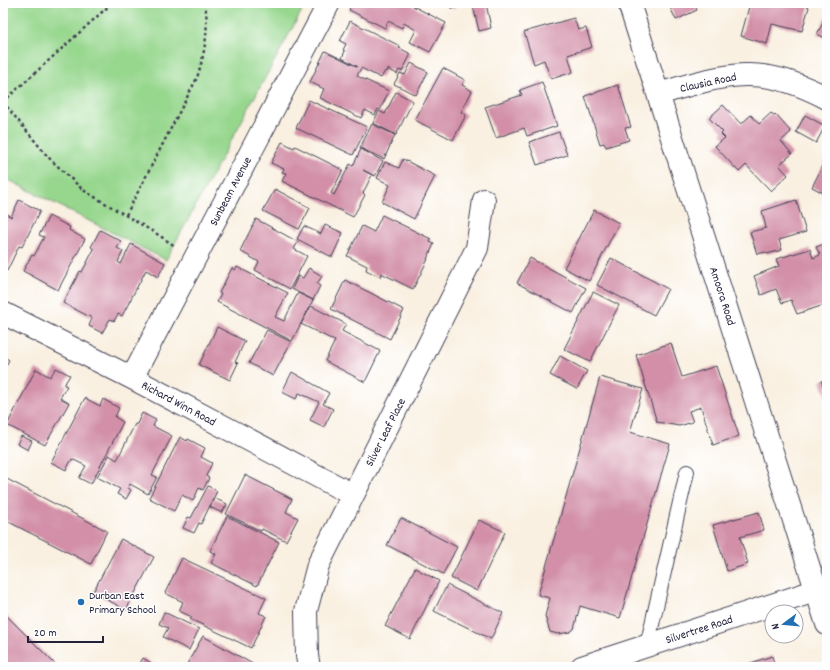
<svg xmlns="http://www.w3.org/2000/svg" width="830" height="670" font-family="Dekko,sans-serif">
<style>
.green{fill:#96d78d;stroke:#5c7c64}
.building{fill:#d28fa7}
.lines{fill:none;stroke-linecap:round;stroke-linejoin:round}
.lane-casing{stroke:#424154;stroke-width:16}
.street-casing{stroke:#424154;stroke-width:24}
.path{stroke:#424154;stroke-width:2.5;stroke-dasharray:3 3;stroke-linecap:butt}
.lane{stroke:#fff;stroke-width:14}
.street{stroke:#fff;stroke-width:22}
.poi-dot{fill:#1f6fb2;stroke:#fff;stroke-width:1.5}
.labels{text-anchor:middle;stroke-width:3;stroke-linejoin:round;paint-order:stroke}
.street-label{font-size:12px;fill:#22223b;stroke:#fff}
.poi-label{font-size:12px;fill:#22223b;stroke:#fff;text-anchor:start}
</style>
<rect width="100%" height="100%" fill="#fff"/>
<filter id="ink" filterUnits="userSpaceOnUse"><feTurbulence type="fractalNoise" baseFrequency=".025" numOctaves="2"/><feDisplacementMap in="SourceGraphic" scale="8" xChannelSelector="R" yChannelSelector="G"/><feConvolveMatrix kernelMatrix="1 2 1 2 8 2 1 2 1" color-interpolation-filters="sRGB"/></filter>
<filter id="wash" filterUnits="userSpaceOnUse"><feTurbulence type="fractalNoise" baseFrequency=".012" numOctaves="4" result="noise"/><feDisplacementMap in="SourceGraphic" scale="16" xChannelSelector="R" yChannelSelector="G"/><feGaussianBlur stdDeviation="0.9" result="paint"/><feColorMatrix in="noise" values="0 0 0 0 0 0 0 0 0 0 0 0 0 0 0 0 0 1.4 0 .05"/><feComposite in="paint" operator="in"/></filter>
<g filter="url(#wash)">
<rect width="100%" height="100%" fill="#f9f0e1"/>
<path class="green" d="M3,3h303l-140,257 -163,-83z"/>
<g id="blocks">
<path class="building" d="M352,3h62l-1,3 33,17 -16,29 -20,-10 6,-12 -12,-7 -2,5 -14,-7 -3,7 -36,-18z
M441,3h16l-3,6z
M486,3l5,25 -12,3 -6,-25z
M668,3h26l3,7 -21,10z
M750,3h58l-1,3 2,1 -7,24 -30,-7 -5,20 -26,-8z
M827,15v24l-10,-5z
M574,18l4,12 8,-2 6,19 -24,8 5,17 -22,7 -7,-19 -10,4 -10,-32z
M350,21l50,25 -1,2 12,6 -9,17 -3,-1 -2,4 -9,-5 -1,3 -2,-1 -4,7 -20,-10 -4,8 32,15 -9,19 -2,-1 -3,6 -10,-5 -4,8 -41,-20 4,-9 -14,-7 15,-31 33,16 -16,-9 3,-7 -2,-1 3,-6 -6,-3z
M411,63l17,9 -12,23 -22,-11 6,-11 5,2z
M443,68l22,12 -3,5 10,6 -11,21 5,3 -13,25 -38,-20z
M542,82l15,44 -30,10 -3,-8 -28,10 -11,-31 37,-12 -2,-5z
M618,85l13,42 -6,1 4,12 -23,7 -2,-4 -4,1 -15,-48z
M396,92l17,9 -17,34 -23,-12 6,-12 6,3z
M309,100l58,27 -14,28 -57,-27z
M723,105l18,19 10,-9 8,9 12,-11 4,3 1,-1 15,17 -10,9 11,13 -13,11 9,10 -17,16 -25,-26 -7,7 -24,-26 10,-8 -4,-4 2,-2 -14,-14z
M805,115l20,11 -9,17 -20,-11z
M372,124l23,11 -11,24 -24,-11z
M559,132l8,23 -30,10 -8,-23z
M282,142l12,6 1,-2 48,24 -12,23 3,2 16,-31 3,2 8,-17 22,12 -8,15 -12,-6 9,5 -9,18 2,2 -12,22 -71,-36 4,-8 -4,-1 2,-3 -13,-6z
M827,157v38l-15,-8z
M403,159l32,17 -21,43 -32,-17 8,-17 -13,-7 8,-16 14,6z
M275,189l35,19 -11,21 -36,-18z
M19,200l21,11 -18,36 -3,-1 -12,25 -4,-2v-57l8,5z
M796,200l10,32 -27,8 3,10 -15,4 -1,-2 -9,2 -7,-22 16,-4 -4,-17z
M594,210l25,13 -30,58 -25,-13z
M382,215l49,24 -1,3 4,2 -7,15h1l-15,30 -32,-16 -1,4 -14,-7 1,-4 -20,-10 15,-30 12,6z
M49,216l21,11 -1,3 16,9 -27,51 -35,-19 9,-16 2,1 10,-19 -5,-2z
M256,219l42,23 -4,7 13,7 -17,33 -35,-19 4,-8 -19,-11z
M325,225l18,8 -11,24 -35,-18 7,-13 17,8z
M100,230l21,11 -4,7 6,3 -5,11 3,2 10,-20 34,19 -7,14 -12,-7 -24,46 -4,-2 -4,7 -4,-2 -8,14 -13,-7 3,-8 -29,-15 17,-32 2,1 12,-23 -3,-2z
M827,243v26h-1l1,16 -2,1 2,6v12l-30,10 -6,-14 -9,3 -6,-14 -15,6 -7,-19 25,-10 -3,-7 34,-10 3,9 7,-3 -4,-8z
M530,258l56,30 -13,25 -56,-30z
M611,258l57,31 -14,26 -57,-30z
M237,267l51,26 -13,24 9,4 14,-28 15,7 -21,41 -75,-39 4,-8 -2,-1 13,-25 3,2z
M309,268l13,8 -5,8 3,2 -7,14 -21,-11 6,-13 5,2z
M345,280l59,30 -14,29 -59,-30z
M593,292l26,13 -29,57 -26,-13z
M311,306l35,18 -4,7 38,20 -15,31 -40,-21 10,-20 -34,-17z
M217,327l28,14 -10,21 3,1 -8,17 -31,-15z
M267,330l24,12 -18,34 -24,-13z
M671,343l11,34 34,-11 23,70 -26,9 -12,-38 -12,4 4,11 -14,4 -22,-4 -21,-67z
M3,356l6,4 -6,11z
M560,356l27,15 -10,18 -27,-14z
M56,368l14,7 -6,10 3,1 -7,12 9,5 -24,42 -38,-20 29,-56 14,8z
M292,372l37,21 -6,11 10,5 -9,18 -14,-7 9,-18 -20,-9 -3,6 -14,-7z
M600,377l43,12 -13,43 40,12 -50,174 -40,-12 -6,23 -4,3 -12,2 -8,-2 -5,-16 5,-18 -12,-3z
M827,379v19l-6,-17z
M85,398l15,8 3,-7 16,9 -4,9 8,5 -32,62 -12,-6 7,-12 -14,-7 -6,11 -15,-8z
M142,413l14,7 -3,6 19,10 -20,39 5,2 -9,17 -18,-10 -2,4 3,2 -5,9 -9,-5 3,-5 -23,-12 12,-22 8,5 18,-36h2z
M21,436l11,5 -4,9 -11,-6z
M180,437l7,4 1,-2 17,9 -4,9 11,6 -6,13 3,2 -6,12 -4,-2 -6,13 -11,-6 -8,16 -25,-13z
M245,475l47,24 -6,13 12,6 -12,23 -24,-12 -1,2 -35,-17z
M3,477l104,54 -16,33 -88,-45z
M208,486l9,5 -16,33 -2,-1 -5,10 -11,-5 5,-11 3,1z
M214,498l13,6 -5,9 -12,-6z
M759,512l5,18 -24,7 8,27 -21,7 -14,-46z
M227,516l52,26 -22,44 -46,-23 5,-9 -6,-3z
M401,518l56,29 -14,27 -56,-29z
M479,520l26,12 -28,59 -26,-13z
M121,539l33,18 -28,53 -33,-18z
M182,558l84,40 -7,15 7,3 -15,32 -61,-29 2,-2 -13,-6 4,-9 -18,-9z
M415,568l24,13 -29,58 -25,-13z
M447,585l56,28 -12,26 -57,-28z
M3,612l55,55h-54l-1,-1z
M164,612l35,17 -10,21 -26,-13 5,-9 -9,-4z
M203,636l55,31h-66l-5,-3z
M772,656l3,11h-37z
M143,658l15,9h-20z"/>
</g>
</g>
<g filter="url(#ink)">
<use href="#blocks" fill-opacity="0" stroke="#424154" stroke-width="1"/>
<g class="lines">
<g class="lane-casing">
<path id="lane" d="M647,646l40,-174"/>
</g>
<g class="street-casing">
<path id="street" d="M629,3l198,621
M658,94c28,-8 57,-18 87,-19 28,-1 57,10 82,23
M3,313l129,65 221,117
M132,378l197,-375
M309,667l-2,-11 -1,-45 12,-46 159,-317 7,-48
M582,667l245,-80"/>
</g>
<path class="path" d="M3,102l45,55 35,33 74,44 18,12
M3,102l109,-99
M126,215l71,-137c8,-26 12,-48 8,-75"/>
<use href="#lane" class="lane"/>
<use href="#street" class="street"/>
</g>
</g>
<circle class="poi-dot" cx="81" cy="602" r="4"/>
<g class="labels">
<g class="street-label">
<text transform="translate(708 82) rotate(-12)" y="4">Clausia Road</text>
<text transform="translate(230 191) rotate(-62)" y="4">Sunbeam Avenue</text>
<text transform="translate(723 296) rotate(72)" y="4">Amoora Road</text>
<text transform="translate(179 403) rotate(28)" y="4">Richard Winn Road</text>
<text transform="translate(385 432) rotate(-63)" y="4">Silver Leaf Place</text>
<text transform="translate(699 629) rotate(-18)" y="4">Silvertree Road</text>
</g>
<g class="poi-label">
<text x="89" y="599">Durban East<tspan x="89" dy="14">Primary School</tspan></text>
</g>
</g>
<rect width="830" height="670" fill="none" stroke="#fff" stroke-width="16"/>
<g transform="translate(784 624) rotate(254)"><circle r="19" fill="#ffffff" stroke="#a7a7b1"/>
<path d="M0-3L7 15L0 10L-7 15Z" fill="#1f6fb2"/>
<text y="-6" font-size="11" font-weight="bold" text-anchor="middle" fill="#22223b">N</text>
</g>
<path d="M28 636v6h75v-6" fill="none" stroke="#22223b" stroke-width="2"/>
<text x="34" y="636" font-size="12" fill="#22223b" stroke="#ffffff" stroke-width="3" paint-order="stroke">20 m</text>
</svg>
